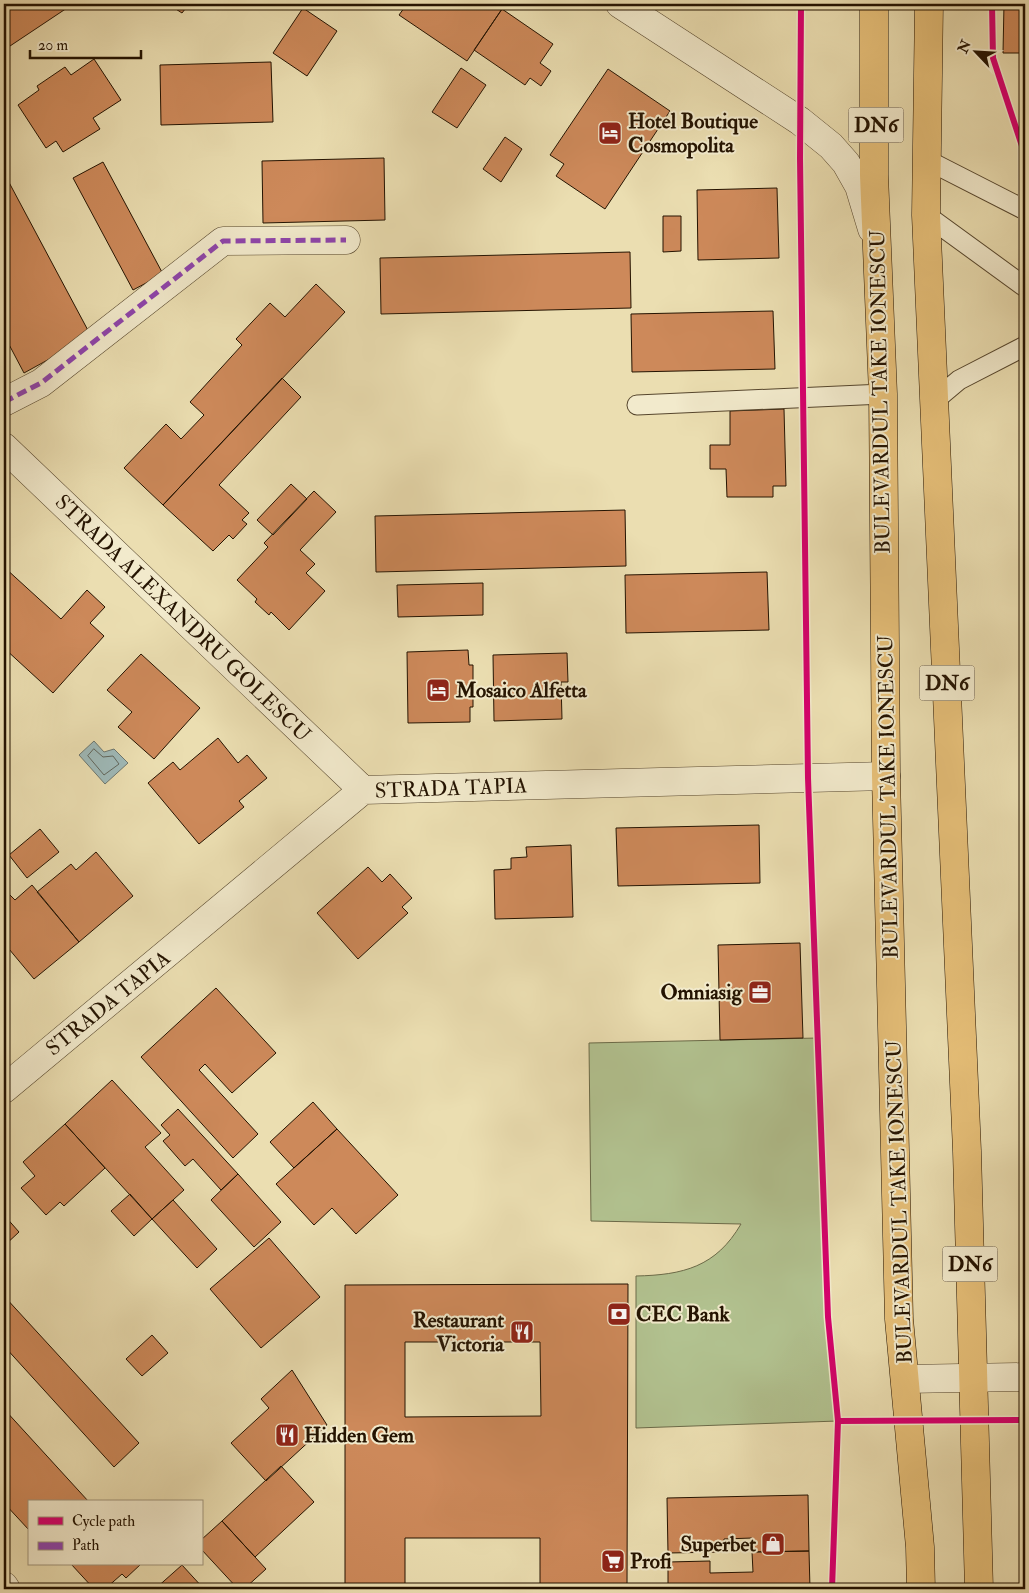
<svg xmlns="http://www.w3.org/2000/svg" width="1029" height="1593" font-family="'IM FELL Double Pica',serif">
<style>
.green{fill:#b2c290;stroke:#6b6a48}
.water{fill:#9eb9b8;stroke:#6d776f}
.lines{fill:none;stroke-linecap:round;stroke-linejoin:round}
.shore{stroke:#61665c;stroke-width:1}
.building{fill:#cd895a;stroke:#241301;fill-rule:evenodd}
.service-casing{stroke:#56462d;stroke-width:21}
.minor-casing{stroke:#56462d;stroke-width:29}
.tertiary-casing{stroke:#56462d;stroke-width:29}
.primary-casing{stroke:#241301;stroke-width:29}
.service{stroke:#f2eacc;stroke-width:19}
.minor{stroke:#f2eacc;stroke-width:28}
.tertiary{stroke:#f2eacc;stroke-width:28}
.primary{stroke:#e6bf78;stroke-width:28}
.quiet{stroke:#8e44ad;stroke-width:5;stroke-dasharray:10 5;stroke-linecap:butt}
.cycleway-casing{stroke:#f2eacc;stroke-width:9}
.cycleway{stroke:#d6006c;stroke-width:6}
.labels{text-anchor:middle;stroke-width:4;stroke-linejoin:round;paint-order:stroke}
.shield{fill:#f2eacc;stroke:#62543e;stroke-width:1}
.shield-label{font-size:20px;font-weight:bold;fill:#241301}
.poi-label{font-size:21px;font-weight:bold;fill:#241301;stroke:#f2eacc;text-anchor:start}
.street-label{font-size:21px;fill:#241301;stroke:#f2eacc}
</style>
<rect width="100%" height="100%" fill="#ebdeb1"/>
<filter id="stains"><feTurbulence type="fractalNoise" baseFrequency=".004" numOctaves="4"/><feColorMatrix values="0 0 0 0 .2 0 0 0 0 .09 0 0 0 0 .02 0 0 0 .5 -.17"/></filter>
<radialGradient id="worn" r=".72"><stop offset=".6" stop-color="#630" stop-opacity="0"/><stop offset="1" stop-color="#630" stop-opacity=".3"/></radialGradient>
<path class="green" d="M818,1038l8,197 12,186 -202,7v-152c47,-1 80,-9 105,-52l-150,-3 -2,-178z"/>
<path class="water" d="M94,741l10,11 10,-3 14,14 -23,21 -26,-29z"/>
<g class="lines">
<path class="shore" d="M94,749l9,8 10,-1 6,8 -15,11 -16,-19z"/>
</g>
<path class="building" d="M4,4h69l-69,46z
M168,4h21l-7,9z
M407,4h87l8,5 -35,52 -68,-46z
M1004,4h21v49h-22z
M303,8l34,23 -30,45 -34,-23z
M502,9l51,35 -13,19 11,8 -10,15 -11,-8 -5,7 -51,-35z
M94,59l27,41 -28,18 7,11 -37,23 -7,-11 -10,7 -28,-43 21,-15 -2,-4 28,-19 6,8z
M271,62l2,60 -112,3 -1,-60z
M461,68l25,17 -29,43 -25,-16z
M608,69l62,42 -65,98 -49,-33 8,-12 -14,-9z
M505,137l17,12 -21,33 -18,-13z
M384,158l1,62 -122,3 -1,-62z
M103,162l60,112 -30,16 -60,-112z
M4,173l87,163 -67,37 -20,-38z
M777,188l2,70 -81,2 -1,-70z
M663,216h18v35l-18,1z
M630,252l1,56 -250,6 -1,-56z
M316,284l29,28 -182,193 -39,-37 42,-44 15,15 23,-24 -14,-13 52,-57 -6,-6 34,-36 15,14z
M773,311l2,58 -143,3 -1,-58z
M282,378l19,19 -82,88 30,28 -7,7 5,4 -14,15 -4,-4 -16,16 -50,-46z
M784,409l2,77h-13v11h-46l-1,-28h-16v-24h20v-34z
M291,484l16,15 -34,36 -16,-15z
M314,491l22,21 -36,38 15,14 -9,9 19,18 -36,39 -18,-18 -2,3 -14,-13 2,-3 -20,-19 31,-33 -4,-4z
M625,510l1,56 -250,6 -1,-56z
M4,567l57,52 26,-29 18,17 -15,16 14,13 -51,57 -49,-45z
M767,572l2,58 -143,3 -1,-58z
M483,583v32l-85,2 -1,-32z
M468,650l1,15h4v42h-3v15l-62,1 -1,-71z
M567,653l1,29h-7l1,37 -68,2 -1,-66z
M141,654l59,54 -46,51 -36,-32 14,-15 -25,-22z
M218,738l20,25 9,-8 20,23 -28,23 5,6 -45,37 -51,-61 25,-21 7,8z
M759,825l1,58 -142,3 -2,-58z
M40,829l19,23 -32,26 -18,-23z
M571,845l2,72 -78,2 -1,-49 17,-1v-11l16,-1 -1,-10z
M96,852l37,44 -54,46 -42,-50 34,-28 5,6z
M368,867l14,15 8,-8 22,24 -10,9 6,6 -50,46 -41,-46z
M32,885l47,57 -45,37 -30,-36v-47l4,-3 7,7z
M800,943l3,95 -83,2 -2,-95z
M216,988l60,65 -44,40 -27,-29 -6,6 59,64 -25,24 -92,-101z
M112,1080l49,53 -16,14 39,43 -32,29 -87,-95z
M313,1102l24,27 -43,39 -24,-26z
M178,1109l60,65 -17,16 -28,-31 -8,7 -22,-25 7,-6 -9,-10z
M65,1124l40,44 -41,38 -4,-4 -14,13 -25,-27 14,-12 -12,-14z
M337,1129l61,66 -42,39 -24,-26 -18,17 -38,-41z
M238,1174l43,48 -27,25 -43,-47z
M130,1194l22,25 -18,17 -23,-25z
M173,1200l44,49 -20,19 -45,-49z
M4,1215l15,17 -15,14z
M269,1238l51,59 -59,51 -51,-59z
M628,1284l-1,305h-87v-51h-135v51h-60v-304zM405,1342h135l1,74 -136,1z
M4,1296l135,147 -25,24 -110,-121z
M152,1335l16,18 -26,23 -16,-17z
M292,1370l35,55 -61,56 -35,-38 38,-35 -8,-9z
M4,1409l85,93h-60v28l-25,-27z
M281,1466l33,36 -59,55 -33,-36z
M808,1495l1,56 -57,1v-14l-28,1v13l-56,1 -1,-55z
M222,1521l44,48 -22,20h-6l-37,-40v-9z
M809,1551l1,38h-142v-27l42,-1v12l43,-1 -1,-20z
M71,1564h70l-15,14 -4,-4 -17,15h-11z
M182,1565l22,24h-49z"/>
<g class="lines">
<g class="service-casing">
<path id="service" d="M927,160l98,50
M926,215l99,72
M934,401l25,-21 66,-34
M637,405l246,-11"/>
</g>
<g class="minor-casing">
<path id="minor" d="M4,402l37,-19 182,-142 123,-1
M4,447l359,343
M4,1089l359,-299 523,-14
M4,1586l2,3"/>
</g>
<g class="tertiary-casing">
<path id="tertiary" d="M620,4l180,117 31,25 15,17 13,23 13,43
M905,1379l120,-2"/>
</g>
<g class="primary-casing">
<path id="primary" d="M874,4v171l9,219 3,382 13,543 21,228 1,42
M929,4l-3,211 41,936 12,438"/>
</g>
<use href="#service" class="service"/>
<use href="#minor" class="minor"/>
<use href="#tertiary" class="tertiary"/>
<use href="#primary" class="primary"/>
<path class="quiet" d="M4,402l37,-19 182,-142 123,-1"/>
<g class="cycleway-casing">
<path id="cycleway" d="M801,4l-1,154 8,620 20,539 10,104 -6,168
M992,4l1,54 29,88 3,327
M838,1421l187,-1"/>
</g>
<use href="#cycleway" class="cycleway"/>
</g>
<defs>
<g id="hotel-square" transform="scale(1.25)"><rect x="-9" y="-9" width="18" height="18" rx="4" fill="#8f2418" stroke="#f2eacc"/><path d="M-6-4.5h1.5V1H6V5H4.5V3h-9V5H-6ZM-4 0a1.8 1.8 0 1 1 3.6 0ZM.5 0V-2.5h3Q6-2.5 6 0Z" fill="#fff"/></g>
<g id="office-square" transform="scale(1.25)"><rect x="-9" y="-9" width="18" height="18" rx="4" fill="#8f2418" stroke="#f2eacc"/><path d="M-6-3h4V-5.5h4V-3h4V5H-6ZM-1-4.5V-3h2v-1.5ZM-6 0V1H6V0Z" fill="#fff"/></g>
<g id="bank-square" transform="scale(1.25)"><rect x="-9" y="-9" width="18" height="18" rx="4" fill="#8f2418" stroke="#f2eacc"/><path d="M-6-4H6V4H-6ZM0-2.3a2.3 2.3 0 1 0 0 4.6a2.3 2.3 0 1 0 0-4.6Z" fill="#fff"/></g>
<g id="restaurant-square" transform="scale(1.25)"><rect x="-9" y="-9" width="18" height="18" rx="4" fill="#8f2418" stroke="#f2eacc"/><path d="M-5-6h1v4h1v-4h1v4h1v-4h1v5L-1.5 .5V6h-2V.5L-5-1ZM5-6V6H3V1.5H1.5Q1.5-4 5-6Z" fill="#fff"/></g>
<g id="shop-square" transform="scale(1.25)"><rect x="-9" y="-9" width="18" height="18" rx="4" fill="#8f2418" stroke="#f2eacc"/><path d="M-5-2.5h2.3a2.7 3.5 0 0 1 5.4 0H5L5.5 6h-11ZM-1.5-2.5h3a1.5 2.3 0 0 0-3 0Z" fill="#fff"/></g>
<g id="supermarket-square" transform="scale(1.25)"><rect x="-9" y="-9" width="18" height="18" rx="4" fill="#8f2418" stroke="#f2eacc"/><path d="M-6-5.5h2.5l.6 2H6L4.5 2H-2.5L-4.4-4H-6ZM-1.5 3.2a1.3 1.3 0 1 0 .1 0ZM3 3.2a1.3 1.3 0 1 0 .1 0Z" fill="#fff"/></g>
</defs>
<g fill-rule="evenodd">
<use href="#hotel-square" x="610" y="133"/>
<use href="#hotel-square" x="438" y="690"/>
<use href="#office-square" x="760" y="992"/>
<use href="#bank-square" x="619" y="1314"/>
<use href="#restaurant-square" x="522" y="1332"/>
<use href="#restaurant-square" x="287" y="1435"/>
<use href="#shop-square" x="773" y="1544"/>
<use href="#supermarket-square" x="613" y="1561"/>
</g>
<g class="labels">
<g class="shield">
<rect x="848.5" y="107.5" width="55" height="35" rx="4"/>
<rect x="919.5" y="665.5" width="55" height="35" rx="4"/>
<rect x="942.5" y="1246.5" width="55" height="35" rx="4"/>
</g>
<g class="shield-label">
<text x="876" y="132">DN6</text>
<text x="947" y="690">DN6</text>
<text x="970" y="1271">DN6</text>
</g>
<g class="poi-label">
<text x="628" y="128">Hotel Boutique<tspan x="628" dy="24">Cosmopolita</tspan></text>
<text x="456" y="697">Mosaico Alfetta</text>
<text x="742" y="999" text-anchor="end">Omniasig</text>
<text x="636" y="1321">CEC Bank</text>
<text x="504" y="1327" text-anchor="end">Restaurant<tspan x="504" dy="24">Victoria</tspan></text>
<text x="304" y="1442">Hidden Gem</text>
<text x="756" y="1551" text-anchor="end">Superbet</text>
<text x="630" y="1568">Profi</text>
</g>
<g class="street-label">
<text transform="translate(880 392) rotate(-91)" y="7">BULEVARDUL TAKE IONESCU</text>
<text transform="translate(183 618) rotate(44)" y="7">STRADA ALEXANDRU GOLESCU</text>
<text transform="translate(451 788) rotate(-2)" y="7">STRADA TAPIA</text>
<text transform="translate(888 797) rotate(-91)" y="7">BULEVARDUL TAKE IONESCU</text>
<text transform="translate(108 1003) rotate(-39)" y="7">STRADA TAPIA</text>
<text transform="translate(899 1202) rotate(-92)" y="7">BULEVARDUL TAKE IONESCU</text>
</g>
</g>
<rect width="1029" height="1593" fill="none" stroke="#ebdeb1" stroke-width="20"/>
<rect x="5" y="5" width="1019" height="1583" fill="none" stroke="#241301" stroke-width="2.5"/>
<rect x="10" y="10" width="1009" height="1573" fill="none" stroke="#241301"/>
<rect x="28" y="1500" width="175" height="65" fill="#f2eacc" stroke="#a0947b"/>
<rect x="38" y="1517" width="25" height="8" fill="#d6006c" stroke="#a0947b"/>
<text x="72" y="1526" font-size="15" fill="#241301">Cycle path</text>
<rect x="38" y="1542" width="25" height="8" fill="#8e44ad" stroke="#a0947b"/>
<text x="72" y="1550" font-size="15" fill="#241301">Path</text>
<g transform="translate(976 52) rotate(295)" stroke="#f2eacc" stroke-width="4" paint-order="stroke">
<path d="M0-4L9 19L0 12L-9 19Z" fill="#241301"/>
<text y="-8" font-size="14" font-weight="bold" text-anchor="middle" fill="#241301">N</text>
</g>
<path d="M30 50v8h111v-8" fill="none" stroke="#241301" stroke-width="2.5"/>
<text x="38" y="50" font-size="15" fill="#241301" stroke="#f2eacc" stroke-width="4" paint-order="stroke">20 m</text>
<rect width="100%" height="100%" filter="url(#stains)"/>
<rect width="100%" height="100%" fill="url(#worn)"/>
</svg>
